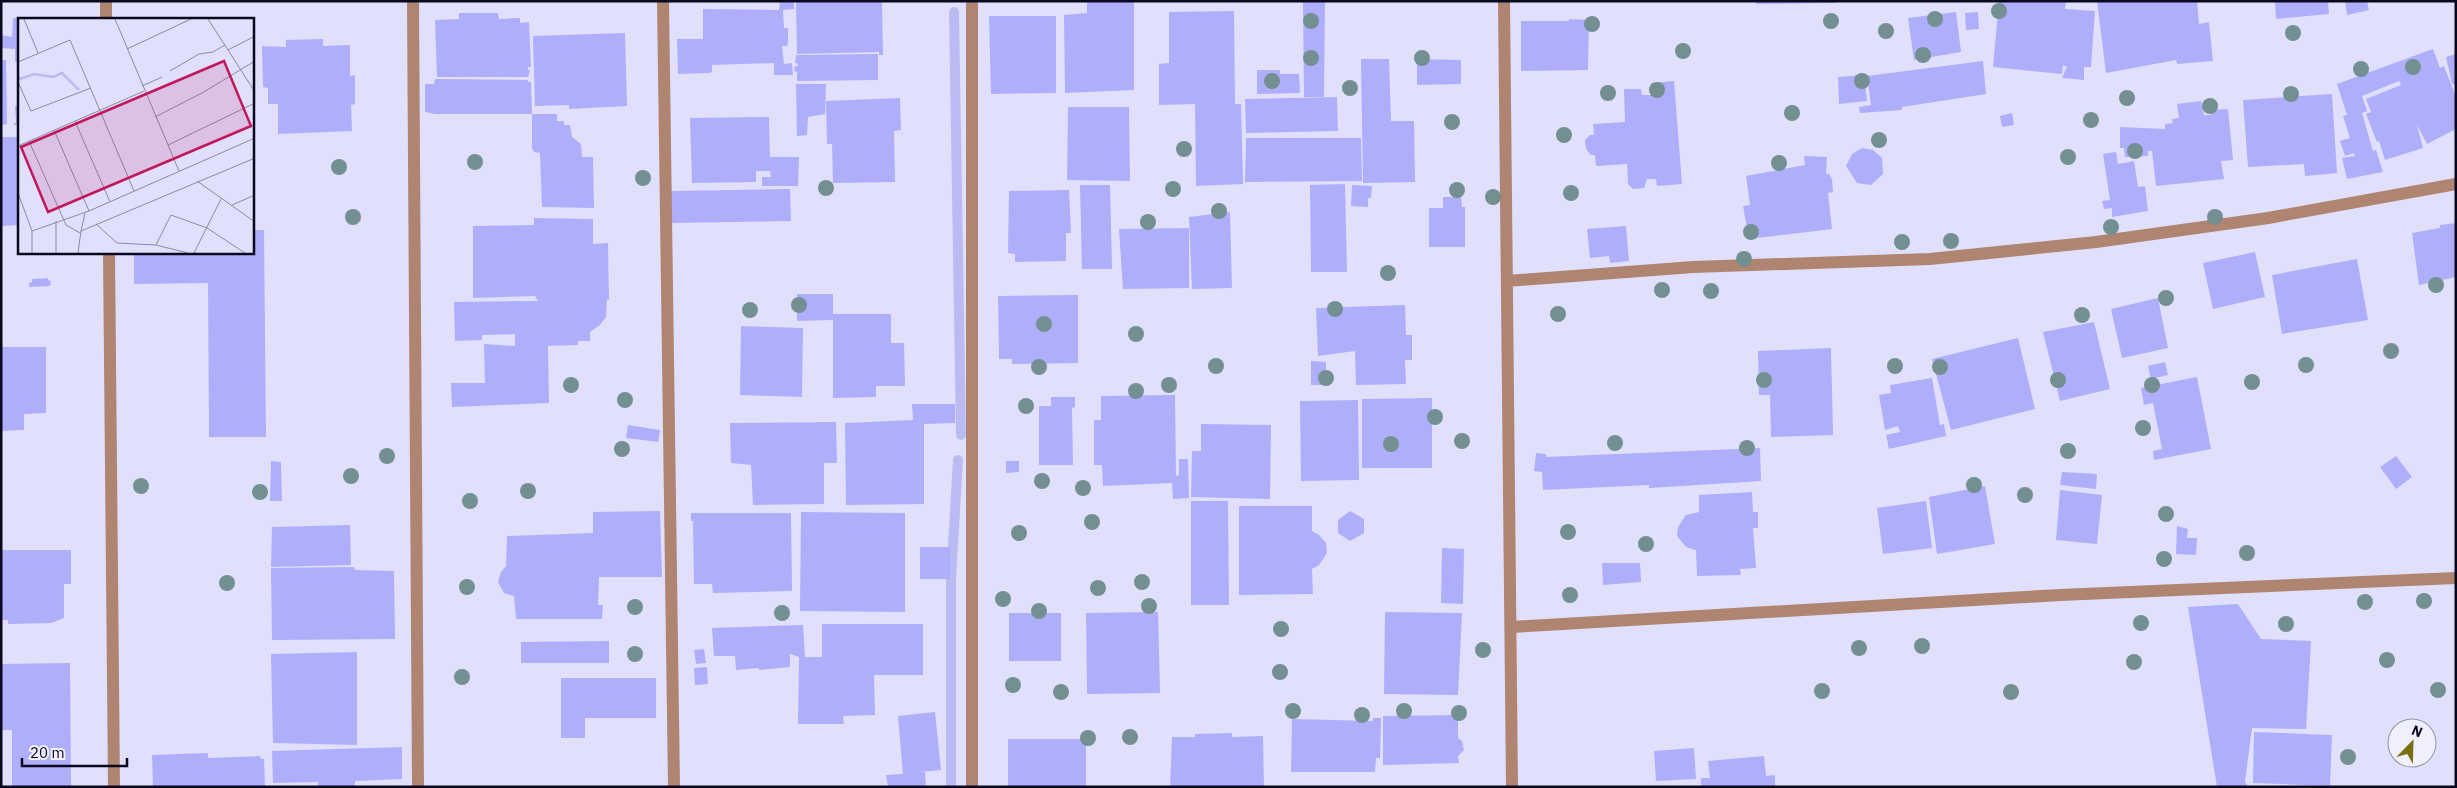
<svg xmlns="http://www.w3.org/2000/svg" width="2457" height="788" font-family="'IBM Plex Sans',sans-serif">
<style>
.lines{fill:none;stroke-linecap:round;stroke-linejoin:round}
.stream{stroke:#bbbbf4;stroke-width:10}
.building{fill:#afaefa}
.street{stroke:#af8471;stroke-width:12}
.tree{fill:#738f91}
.inset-river{fill:none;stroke:#bbbbf4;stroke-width:2.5}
.inset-road{fill:none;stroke:#8a8aa4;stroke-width:1}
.view{fill:#c2185b;fill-opacity:0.15;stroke:#c2185b;stroke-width:2.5}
.inset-edge{fill:none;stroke:#0a081f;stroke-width:2.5}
</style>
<rect width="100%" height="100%" fill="#e0e0fd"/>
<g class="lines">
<path class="stream" d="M954,12l7,423
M951,787v-208l7,-119"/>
</g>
<path class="building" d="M780,1h14v8l-11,1 1,18h4v15l-1,3h-5l2,18 8,-1 1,12h-19v-12l-62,2v7l-3,1 -31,1 -1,-35h26v-30l76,1z
M796,1h86l1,54h-4v-3l-82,2z
M1087,1h47v89l-69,3 -1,-78 23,-2z
M1303,1h22l-1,96h-20z
M1756,1h79v2l-79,1z
M1999,1h67l-1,8 30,2 -4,56h-7v13l-22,-2 5,-11 -4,-2 -1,9 -69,-7z
M2097,1h100l2,23 10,-2 4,39 -36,3 -1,-4 -70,13z
M2275,1h53l1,13 -53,5z
M2345,1h22l2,9 -22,5z
M1234,11l1,93h6l2,80 -47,2 -1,-82 -36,1v-41l10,-1v-51z
M1956,12l5,40 -47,8 -6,-42z
M1978,12l1,17 -13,1 -1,-17z
M459,13h39l1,6 21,-1v5l9,-1 2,45h-3v3h2l-2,7h-91l-2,-57 24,-1z
M989,16h67v77l-65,1z
M13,18h6v44h-4v-13l-14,-1v-13l11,2z
M1569,19l20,1 -1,50 -67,1v-50h48z
M625,33l2,73 -58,3v-4l-34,1 -2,-70z
M323,39v7l27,-1v31l5,-1v29l-4,1 1,26 -74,3v-30h-10v-16l-5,-1 -1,-41 24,1v-7z
M2433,49l7,19 4,-2 12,31v32l-29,15 -10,-19 6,23 -38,12 -6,-19 -2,1 -11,-28 5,-2 -5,-13 35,-14 -2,-4 -37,15 5,15 -5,2 11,38 3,-1 7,22 -36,7 -5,-21 13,-2 -1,-3 -9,3 -5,-15 10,-3 -7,-22 4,-1 -10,-31z
M878,54v26l-81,1v-9l-3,-1 1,-5h3l-1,-3h-2l1,-8z
M2456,54v30h-4l-6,-27z
M1361,59h28l2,62h23l1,61 -52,1z
M1417,59l44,1v24l-44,1z
M1,60h5l1,64 -5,1z
M1983,61l3,33 -84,13v3l-42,3 -1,-6 12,-2 -4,-29z
M1257,70h23v4h19l1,19 -43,1z
M1864,75l3,26 -28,3 -1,-27z
M435,79l93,1v2h3l1,32h-97l-10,-2v-28h9z
M1674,81l8,103 -25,2 -1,-7h-9l-3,9 -11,1 -5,-5 -1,-20 -31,2 -1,-11h-4l-5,-6 -1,-9 5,-5h4l-1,-11 32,-2 -1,-33h17l1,6h9v-12z
M796,84h30l-1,30 -17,3 -1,18 -10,1z
M2332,94l5,79 -32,3 -1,-12 -56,3 -5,-67z
M1337,97l1,34 -92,2 -1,-34z
M900,98l1,32 -7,1 1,51 -62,1 -1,-39h-5l-1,-43z
M2201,101l3,14h7v-5l17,-1 5,51 -12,1 3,18 -68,7 -4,-35h-4v5l-23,1 -1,-9h-4v-21l45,2v-5l8,-1 -1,-4 7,-1 -2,-14z
M19,105v20h-5v-2h2l-1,-17z
M1068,107h61l1,74 -63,-1z
M2012,113l2,12 -12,2 -2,-11z
M532,114h25v7h7v4h6l2,12 9,7 1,13h11l1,51 -52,-1 -2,-54 -6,-1 -2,-4z
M769,117l1,40h29l-1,29h-36v-9h9l-1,-6h-14v11l-64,1 -2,-65z
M1,137h18v88l-18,1z
M1246,138h115l1,43 -117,1z
M1862,148l11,2 9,8 1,16 -12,11 -14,-2 -11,-17 6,-12z
M2116,152l2,12 16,-3 4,26 7,-1 3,25 -36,6v-9l-8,1 -2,-8 8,-1 -7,-46z
M1804,156l23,1 -1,17h3l3,5 1,13 -5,1 4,36 -83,10 -6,-33 7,-1 -4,-29 59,-11z
M1345,184l2,88h-36l-1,-87z
M1080,185h30l2,84h-30z
M1352,185l20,1 -1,12h-3v9l-17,-1z
M790,189l1,32 -120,2v-32z
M1069,190l2,43h-5v28l-51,1v-8l-7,-1 1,-62z
M1443,197h18l1,10h3v40h-36v-39h14z
M1230,212l2,76 -40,1 -3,-72z
M534,218l59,1v25l15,-1 1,57 -2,-1 -1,18 -6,8 -10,7v9h-12v4l-30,1 1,57 -97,4 -1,-24h34l-1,-39 31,2v-12l-33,1v5l-27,1 -1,-39 84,-1 -3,-5 -62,2v-72l61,-1z
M2456,223v54l-37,8 -7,-52 28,-5v-3z
M1626,226l3,35 -19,2 -1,-7 -19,2 -3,-29z
M1189,228v60l-66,1 -4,-60z
M252,230h12l2,207h-57l-1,-154 -74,1v-32h118z
M2255,252l10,45 -52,12 -10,-46z
M2357,259l11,61 -86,14 -10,-59z
M48,278v2l3,1 -1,5 -21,1v-4l3,-1v-3z
M797,294h36v20h58v29h13l1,43h-29v11l-43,1v-78l-36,1z
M1078,295v68l-66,1v-5h-13l-1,-63z
M2158,298l10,50 -46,10 -11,-49z
M1405,305l1,30h6v25h-7l1,24 -50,1 -1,-34 -37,5 -2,-48z
M2094,322l16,67 -50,12 -17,-69z
M741,326l62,2 -1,69 -62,-2z
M2018,338l17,71 -84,21 -19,-71z
M1,347h45v66l-22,1v16l-23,1z
M1831,348l2,87 -62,2 -1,-42h-11l-1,-44z
M1311,361l15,1v23h-15z
M2165,362l3,13 -17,4 -3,-13z
M2197,377l14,72 -57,11 -1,-9 9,-2 -9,-46 -9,2 -3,-17z
M1932,378l8,47 4,-1 2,12 -57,13 -3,-14 14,-3 -2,-6 -13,4 -6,-35 12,-2 -1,-8z
M1175,395l1,81 3,-1v-16h9l1,39 -16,1 -1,-16 -69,3 -1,-21h-8v-45h7v-24z
M1051,397h24v10l-3,1 1,57h-34v-59h12z
M1432,398v70h-70v-69z
M1358,400l1,80 -58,1 -1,-80z
M912,404h43v19l-31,1v80l-78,1 -1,-82 68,-3z
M836,422l1,41h-13v41l-71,1 -2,-40 -20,-2 -1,-40z
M1201,424l70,1 -1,74 -79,-2 1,-46h9z
M628,425l32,5 -2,12 -32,-4z
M1760,448l1,33 -112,7v-3l-106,5 -1,-18 -8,-1 2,-18 10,1v3z
M2396,456l16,21 -16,12 -16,-22z
M271,461l10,1 1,39h-12z
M1006,461h13v11l-13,1z
M2062,472l35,2 -1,15 -36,-4z
M1985,486l10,58 -58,10 -8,-57z
M2060,490l42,5 -5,49 -41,-4z
M1752,492l1,20h5v16h-5l3,40 -16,1 1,6 -44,1 -1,-26 -10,-3 -9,-11 1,-9 8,-12 13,-3v-17z
M1191,501h37l1,104h-38z
M1926,501l6,47 -49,6 -6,-46z
M1239,506h73v25l7,4 7,8 1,10 -8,12 -7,4 1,25 -74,1z
M660,511l2,66h-63l-1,28h5l-1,14h-86l-2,-23 -10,-3 -6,-11 3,-10 5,-6 1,-30 86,-3v-21z
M1350,511l14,8v14l-14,8 -12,-8v-13z
M801,512l104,1v99l-105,-1z
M691,513h100l1,78 -79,2 -1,-9h-18l-1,-63h-2z
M350,525l1,40 -80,2 1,-40z
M2177,526l11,3 -1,9h10l-1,17 -20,-1z
M920,547h30v32h-30z
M1442,548l22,1 -1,55 -22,-1z
M1,550h70v34h-7v34l-13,5 -43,1v-4h-7z
M1602,563h38l1,19 -38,3z
M354,567l1,3 39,1 1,68 -123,1 -1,-72z
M2238,604l23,35 50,2 -5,88 -54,-1 -7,54 3,5h-31l-29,-180z
M1158,612l2,81 -73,1 -1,-81z
M1385,612l77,1 -4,82 -74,-1z
M1009,613h52v48h-52z
M822,624h101v51h-49l1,40 -32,1 1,8h-46l1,-67 -9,-3v13l-31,3v-2l-23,2 -1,-14h-21l-2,-28 91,-3 2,32h17z
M609,641v22h-88v-21z
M704,649l2,14 -10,1 -2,-14z
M357,652v93l-84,-2 -2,-89z
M70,663l1,124h-59v-57h-11v-66z
M707,667l1,17 -13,1 -1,-17z
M561,678h95v40h-71v20h-24z
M935,712l6,58 -22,2h6l1,15h-38l-2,-12 17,-1 -5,-58z
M1458,715v23l4,3 2,9 -6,6 1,7 -76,2v-49z
M1373,718h8l-1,40h-4l-1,14h-84l1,-53 81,2z
M2254,732l78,3 -2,51 -77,-3z
M1232,733v4l31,-1 1,51h-94l2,-50h23v-3z
M1008,739h78v48h-78z
M402,747v32l-47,2v6h-37v-5l-45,1 -1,-32z
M1694,748l2,31 -40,2 -2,-30z
M208,753v5l52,-2 1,3h3l1,28h-112l-1,-32z
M1764,756l2,20 9,-1v12h-74v-9h9l-2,-17z"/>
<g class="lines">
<path class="street" d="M106,1v18
M413,1l5,786
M663,1l11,786
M972,1v786
M1504,1l8,786
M109,252l5,535
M1507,281l186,-14 237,-8 166,-17 172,-24 188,-34
M1511,627l549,-32 396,-17"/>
</g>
<g class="tree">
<circle cx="1999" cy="11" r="8"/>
<circle cx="1935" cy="19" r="8"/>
<circle cx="1311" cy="21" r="8"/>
<circle cx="1831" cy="21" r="8"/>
<circle cx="1592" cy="24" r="8"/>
<circle cx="1886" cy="31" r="8"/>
<circle cx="2293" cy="33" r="8"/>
<circle cx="1683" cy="51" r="8"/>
<circle cx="1923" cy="55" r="8"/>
<circle cx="1311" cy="58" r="8"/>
<circle cx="1422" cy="58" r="8"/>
<circle cx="2413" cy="67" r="8"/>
<circle cx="2361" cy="69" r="8"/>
<circle cx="1272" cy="81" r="8"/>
<circle cx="1862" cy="81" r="8"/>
<circle cx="1350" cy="88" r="8"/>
<circle cx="1657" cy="90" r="8"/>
<circle cx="1608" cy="93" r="8"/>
<circle cx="2291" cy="94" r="8"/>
<circle cx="2127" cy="98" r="8"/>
<circle cx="2210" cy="106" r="8"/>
<circle cx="1792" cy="113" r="8"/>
<circle cx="2091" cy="120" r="8"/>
<circle cx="1452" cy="122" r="8"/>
<circle cx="1564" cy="135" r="8"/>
<circle cx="1879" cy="140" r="8"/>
<circle cx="1184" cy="149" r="8"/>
<circle cx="2135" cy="151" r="8"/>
<circle cx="2068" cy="157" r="8"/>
<circle cx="475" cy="162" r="8"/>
<circle cx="1779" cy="163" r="8"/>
<circle cx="339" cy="167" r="8"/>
<circle cx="643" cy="178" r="8"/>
<circle cx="826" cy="188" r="8"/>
<circle cx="1173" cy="189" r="8"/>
<circle cx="1457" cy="190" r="8"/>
<circle cx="1571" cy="193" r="8"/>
<circle cx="1493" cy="197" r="8"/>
<circle cx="1219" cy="211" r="8"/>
<circle cx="353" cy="217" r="8"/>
<circle cx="2215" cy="217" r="8"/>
<circle cx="1148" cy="222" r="8"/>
<circle cx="2111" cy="227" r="8"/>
<circle cx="1751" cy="232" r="8"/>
<circle cx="1951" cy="241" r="8"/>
<circle cx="1902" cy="242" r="8"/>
<circle cx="1744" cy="259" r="8"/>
<circle cx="1388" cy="273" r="8"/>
<circle cx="2436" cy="285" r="8"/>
<circle cx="1662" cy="290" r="8"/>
<circle cx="1711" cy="291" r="8"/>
<circle cx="2166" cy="298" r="8"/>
<circle cx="799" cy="305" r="8"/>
<circle cx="1335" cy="309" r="8"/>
<circle cx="750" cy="310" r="8"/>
<circle cx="1558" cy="314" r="8"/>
<circle cx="2082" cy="315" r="8"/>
<circle cx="1044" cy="324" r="8"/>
<circle cx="1136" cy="334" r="8"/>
<circle cx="2391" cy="351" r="8"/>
<circle cx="2306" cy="365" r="8"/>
<circle cx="1216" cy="366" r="8"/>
<circle cx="1895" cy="366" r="8"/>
<circle cx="1039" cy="367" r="8"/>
<circle cx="1940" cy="367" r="8"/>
<circle cx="1326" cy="378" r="8"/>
<circle cx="1764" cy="380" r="8"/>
<circle cx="2058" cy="380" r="8"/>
<circle cx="2252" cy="382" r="8"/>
<circle cx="571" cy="385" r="8"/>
<circle cx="1169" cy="385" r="8"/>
<circle cx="2152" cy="385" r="8"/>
<circle cx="1136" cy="391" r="8"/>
<circle cx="625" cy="400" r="8"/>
<circle cx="1026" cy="406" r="8"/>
<circle cx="1435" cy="417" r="8"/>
<circle cx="2143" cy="428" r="8"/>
<circle cx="1462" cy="441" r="8"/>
<circle cx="1615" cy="443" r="8"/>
<circle cx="1391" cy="444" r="8"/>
<circle cx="1747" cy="448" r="8"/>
<circle cx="622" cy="449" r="8"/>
<circle cx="2068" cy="451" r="8"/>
<circle cx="387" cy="456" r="8"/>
<circle cx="351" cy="476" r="8"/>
<circle cx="1042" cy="481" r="8"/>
<circle cx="1974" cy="485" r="8"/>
<circle cx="141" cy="486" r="8"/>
<circle cx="1083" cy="488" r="8"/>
<circle cx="528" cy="491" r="8"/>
<circle cx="260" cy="492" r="8"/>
<circle cx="2025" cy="495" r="8"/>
<circle cx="470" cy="501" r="8"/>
<circle cx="2166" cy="514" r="8"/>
<circle cx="1092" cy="522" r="8"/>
<circle cx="1568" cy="532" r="8"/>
<circle cx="1019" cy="533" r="8"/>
<circle cx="1646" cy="544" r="8"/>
<circle cx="2247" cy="553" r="8"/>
<circle cx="2164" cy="559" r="8"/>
<circle cx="1142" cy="582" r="8"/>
<circle cx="227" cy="583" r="8"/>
<circle cx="467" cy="587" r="8"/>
<circle cx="1098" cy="588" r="8"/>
<circle cx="1570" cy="595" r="8"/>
<circle cx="1003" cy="599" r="8"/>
<circle cx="2424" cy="601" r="8"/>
<circle cx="2365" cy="602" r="8"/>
<circle cx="1149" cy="606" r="8"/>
<circle cx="635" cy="607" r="8"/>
<circle cx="1039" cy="611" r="8"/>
<circle cx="782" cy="613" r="8"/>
<circle cx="2141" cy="623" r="8"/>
<circle cx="2286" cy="624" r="8"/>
<circle cx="1281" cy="629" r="8"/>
<circle cx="1922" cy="646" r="8"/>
<circle cx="1859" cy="648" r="8"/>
<circle cx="1483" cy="650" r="8"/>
<circle cx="635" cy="654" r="8"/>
<circle cx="2387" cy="660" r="8"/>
<circle cx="2134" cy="662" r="8"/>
<circle cx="1280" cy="672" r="8"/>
<circle cx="462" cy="677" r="8"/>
<circle cx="1013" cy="685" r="8"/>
<circle cx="2438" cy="690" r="8"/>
<circle cx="1822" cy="691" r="8"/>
<circle cx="1061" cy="692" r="8"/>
<circle cx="2011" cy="692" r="8"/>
<circle cx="1293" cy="711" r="8"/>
<circle cx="1404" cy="711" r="8"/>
<circle cx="1459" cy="713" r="8"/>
<circle cx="1362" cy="715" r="8"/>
<circle cx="1130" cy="737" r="8"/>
<circle cx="1088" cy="738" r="8"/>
<circle cx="2348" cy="757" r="8"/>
</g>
<g transform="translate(18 18)">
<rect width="236" height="236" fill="#e0e0fd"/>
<path class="inset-river" d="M0,58l2,3 14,-5 19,3 9,-4 17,17"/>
<path class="inset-road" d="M6,1l14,34M97,1l64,152M190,1l47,73M109,31l64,-30M210,32l27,-14M0,44l52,-22 64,151M152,53l29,-17 14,-2 12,-7M0,64l13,29 60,-23M124,68l20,-9M137,99l47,-24 53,-32M57,103l35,81M36,112l35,81M11,123l37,84 14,8M150,127l87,-42M0,128l126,-55M179,163l58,41M0,175l14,38v22M214,187l23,-10M38,203v32M78,206l21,19 39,2 32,8M14,213l57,-20 166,-73M63,213l4,-18M138,227l15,-30 36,13 38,25M60,235l3,-22 174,-73M176,235l27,-54"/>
<path class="view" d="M206,43l27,65 -203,86 -27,-65z"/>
<rect width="236" height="236" class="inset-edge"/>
</g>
<rect width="2457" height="788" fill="none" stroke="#0a081f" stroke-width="5"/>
<g transform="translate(2412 743) rotate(23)"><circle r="24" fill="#efeffe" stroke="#9393a5"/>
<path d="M0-4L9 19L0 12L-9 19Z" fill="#77700f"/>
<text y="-8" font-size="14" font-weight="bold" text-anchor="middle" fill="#0a081f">N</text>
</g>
<path d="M22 758v8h105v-8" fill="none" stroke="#0a081f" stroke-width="2.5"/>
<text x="30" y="758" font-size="15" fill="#0a081f" stroke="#efeffe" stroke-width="4" paint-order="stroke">20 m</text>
</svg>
